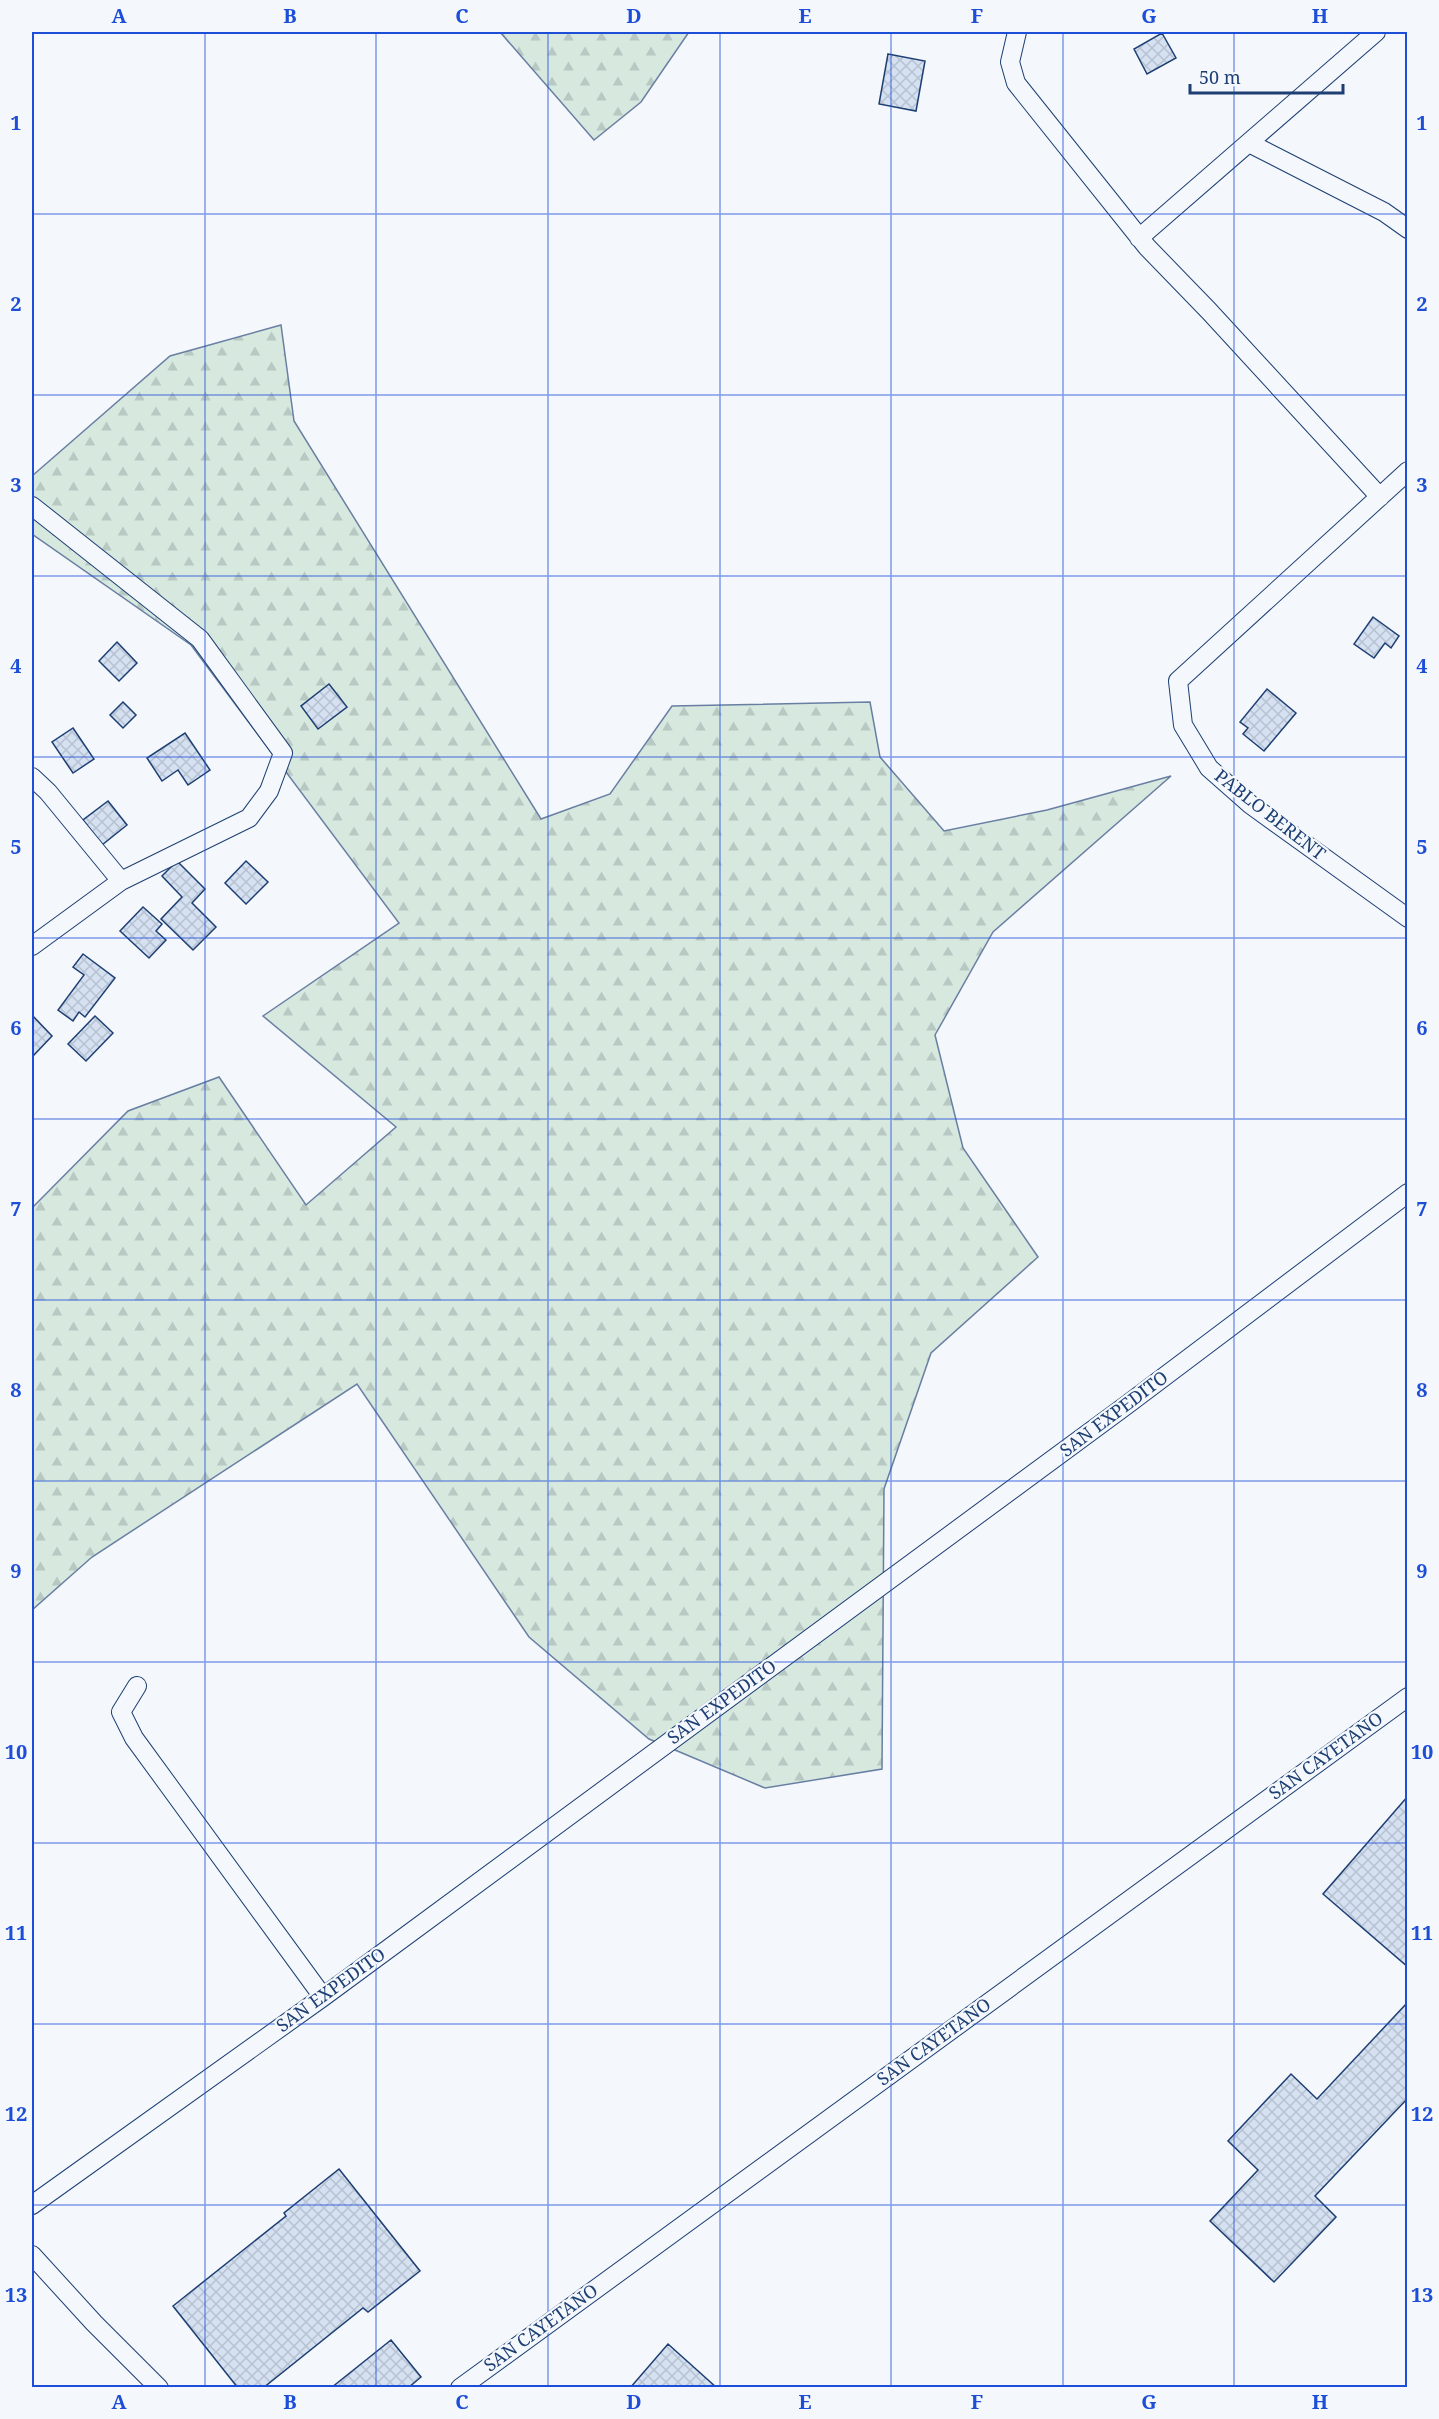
<svg xmlns="http://www.w3.org/2000/svg" width="1439" height="2419" font-family="'Noto Serif',serif">
<style>
.forest{fill:url(#forest-firs);stroke:#687fa3;stroke-width:1.5}
.building{fill:url(#building-cross-hatch);stroke:#1d3f73;stroke-width:1.5}
.lines{fill:none;stroke-linecap:round;stroke-linejoin:round}
.minor-casing{stroke:#1d3f73;stroke-width:20}
.minor{stroke:#f4f7fb;stroke-width:18}
.grid{fill:none;stroke:#1d4ed8;stroke-width:1.5;stroke-opacity:0.55}
.labels{text-anchor:middle;stroke-width:4.5;stroke-linejoin:round;paint-order:stroke}
.street-label{font-size:18px;fill:#1d3f73;stroke:#f4f7fb}
.neatline{fill:none;stroke:#1d4ed8;stroke-width:2}
.grid-label{font-size:20px;text-anchor:middle;font-weight:bold;fill:#1d4ed8}
</style>
<defs>
<pattern id="forest-firs" width="22" height="20" patternUnits="userSpaceOnUse" patternTransform="scale(1.5)"><rect width="22" height="20" fill="#d7e8df"/><path d="M5 1l3.5 6h-7zM16 11l3.5 6h-7z" fill="#b8c8c3"/></pattern>
<pattern id="building-cross-hatch" width="8" height="8" patternUnits="userSpaceOnUse" patternTransform="scale(1.5)"><rect width="8" height="8" fill="#d5e0f0"/><path d="M0 0l8 8M0 8l8-8" fill="none" stroke="#b6c1d1"/></pattern>
</defs>
<rect width="100%" height="100%" fill="#f4f7fb"/>
<path class="forest" d="M500,32h189l-48,70 -47,38z
M281,325l13,96 247,398 69,-25 62,-88 198,-4 10,55 64,74 103,-21 124,-34 -178,156 -58,103 28,113 75,109 -107,96 -47,136 -2,280 -117,19 -116,-49 -120,-102 -172,-253 -265,173 -60,53v-402l96,-97 91,-34 87,128 90,-78 -133,-111 136,-93 -208,-278 -159,-111v-58l138,-120z"/>
<path class="building" d="M1162,33l14,25 -29,16 -13,-25z
M888,54l37,7 -9,50 -37,-7z
M1373,617l26,19 -8,12 -6,-5 -11,15 -20,-14z
M117,642l20,21 -18,18 -20,-20z
M329,684l18,23 -29,22 -17,-23z
M1267,689l29,24 -32,38 -21,-17 5,-6 -8,-6z
M123,702l13,13 -13,13 -13,-13z
M73,728l21,31 -21,14 -21,-31z
M185,733l25,37 -22,15 -10,-15 -16,11 -15,-23z
M108,801l19,24 -25,20 -19,-25z
M177,861l28,28 -13,14 24,24 -23,23 -32,-31 21,-22 -20,-21z
M246,861l22,21 -22,22 -21,-21z
M143,907l19,17 -6,7 10,9 -17,18 -29,-27z
M83,954l32,24 -30,39 -6,-5 -6,9 -15,-11 26,-35 -11,-8z
M32,1015l20,21 -20,21z
M95,1016l18,17 -27,28 -18,-17z
M1408,1796v171l-85,-73z
M1408,2002v96l-93,98 21,21 -62,65 -64,-61 48,-51 -30,-29 63,-67 26,25z
M339,2169l81,102 -52,41 -5,-4 -100,80h-25l-65,-82 113,-90 -2,-3z
M391,2340l30,37 -13,11h-77z
M668,2344l49,44h-87z"/>
<g class="lines">
<g class="minor-casing">
<path id="minor" d="M1017,32l-7,30 6,21 131,164 62,64 171,186
M1249,143l135,69 24,17
M1139,238l237,-206
M1408,471l-230,210 5,44 26,43 42,37 157,113
M32,506l168,133 83,114 -14,38 -20,27 -128,63 -89,65
M32,777l16,15 73,89
M137,1686l-16,26 13,26 189,259
M32,2205l291,-208 805,-593 280,-211
M32,2255l62,68 65,65
M460,2388l948,-691"/>
</g>
<use href="#minor" class="minor"/>
</g>
<path class="grid" d="M205,32v2356M376,32v2356M548,32v2356M720,32v2356M891,32v2356M1063,32v2356M1234,32v2356M32,214h1376M32,395h1376M32,576h1376M32,757h1376M32,938h1376M32,1119h1376M32,1300h1376M32,1481h1376M32,1662h1376M32,1843h1376M32,2024h1376M32,2205h1376"/>
<g class="labels">
<g class="street-label">
<text transform="translate(1270 815) rotate(38)" y="6">PABLO BERENT</text>
<text transform="translate(1114 1414) rotate(-37)" y="6">SAN EXPEDITO</text>
<text transform="translate(722 1702) rotate(-36)" y="6">SAN EXPEDITO</text>
<text transform="translate(1326 1756) rotate(-36)" y="6">SAN CAYETANO</text>
<text transform="translate(331 1990) rotate(-36)" y="6">SAN EXPEDITO</text>
<text transform="translate(934 2042) rotate(-36)" y="6">SAN CAYETANO</text>
<text transform="translate(541 2328) rotate(-36)" y="6">SAN CAYETANO</text>
</g>
</g>
<rect width="1439" height="2419" fill="none" stroke="#f4f7fb" stroke-width="66"/>
<path d="M1190 84v9h153v-9" fill="none" stroke="#1d3f73" stroke-width="3"/>
<text x="1199" y="84" font-size="18" fill="#1d3f73" stroke="#f4f7fb" stroke-width="4.5" paint-order="stroke">50 m</text>
<rect x="33" y="33" width="1373" height="2353" class="neatline"/>
<g class="grid-label">
<text x="119" y="23">A</text>
<text x="290" y="23">B</text>
<text x="462" y="23">C</text>
<text x="634" y="23">D</text>
<text x="805" y="23">E</text>
<text x="977" y="23">F</text>
<text x="1149" y="23">G</text>
<text x="1320" y="23">H</text>
<text x="16" y="130">1</text>
<text x="1422" y="130">1</text>
<text x="16" y="311">2</text>
<text x="1422" y="311">2</text>
<text x="16" y="492">3</text>
<text x="1422" y="492">3</text>
<text x="16" y="673">4</text>
<text x="1422" y="673">4</text>
<text x="16" y="854">5</text>
<text x="1422" y="854">5</text>
<text x="16" y="1035">6</text>
<text x="1422" y="1035">6</text>
<text x="16" y="1216">7</text>
<text x="1422" y="1216">7</text>
<text x="16" y="1397">8</text>
<text x="1422" y="1397">8</text>
<text x="16" y="1578">9</text>
<text x="1422" y="1578">9</text>
<text x="16" y="1759">10</text>
<text x="1422" y="1759">10</text>
<text x="16" y="1940">11</text>
<text x="1422" y="1940">11</text>
<text x="16" y="2121">12</text>
<text x="1422" y="2121">12</text>
<text x="16" y="2302">13</text>
<text x="1422" y="2302">13</text>
<text x="119" y="2409">A</text>
<text x="290" y="2409">B</text>
<text x="462" y="2409">C</text>
<text x="634" y="2409">D</text>
<text x="805" y="2409">E</text>
<text x="977" y="2409">F</text>
<text x="1149" y="2409">G</text>
<text x="1320" y="2409">H</text>
</g>
</svg>
